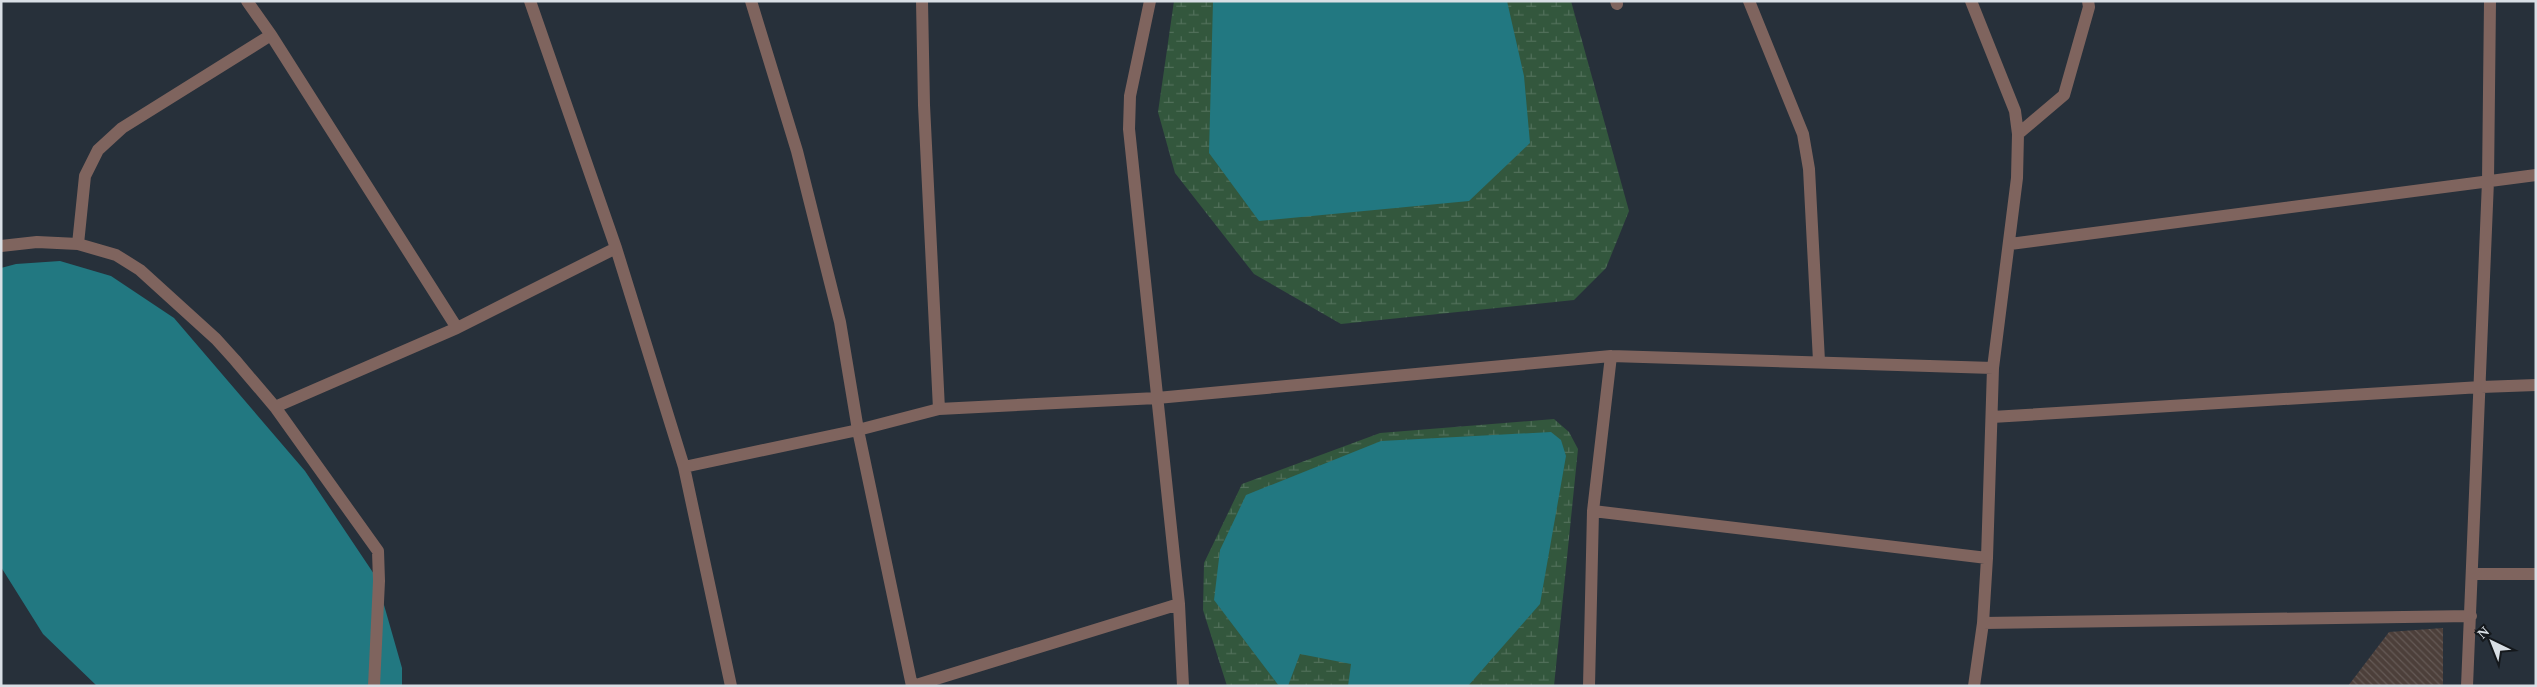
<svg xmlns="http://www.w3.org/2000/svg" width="2537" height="687" font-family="Georgia,serif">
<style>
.wetland{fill:url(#wetland-marsh)}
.water{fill:#227881}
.building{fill:url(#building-back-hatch)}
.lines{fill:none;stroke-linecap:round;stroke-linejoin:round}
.minor{stroke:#7f645e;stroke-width:12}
</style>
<defs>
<pattern id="wetland-marsh" width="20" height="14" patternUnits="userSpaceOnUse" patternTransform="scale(1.25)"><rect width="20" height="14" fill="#33573d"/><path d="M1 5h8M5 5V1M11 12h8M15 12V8" fill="none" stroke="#506f59"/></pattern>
<pattern id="building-back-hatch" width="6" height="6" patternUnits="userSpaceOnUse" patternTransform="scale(1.25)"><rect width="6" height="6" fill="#4c3f3a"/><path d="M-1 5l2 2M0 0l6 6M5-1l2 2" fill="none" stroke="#655a56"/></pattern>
</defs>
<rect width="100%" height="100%" fill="#27303a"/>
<path class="wetland" d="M1174,1h397l58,210 -23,57 -32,32 -233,24 -87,-50 -79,-101 -17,-61z
M1554,419l15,13 9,17 -24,237h-327l-24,-76 1,-47 38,-79 138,-51z"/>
<path class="water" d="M1213,1h294l17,75 6,67 -61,58 -210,20 -50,-68z
M60,261l51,15 63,42 131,153 71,106 26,91v18h-305l-54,-52 -42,-67v-299l15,-4z
M1551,432l10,8 5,16 -26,148 -72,82h-120l3,-22 -51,-10 -12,32h-9l-65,-86 6,-50 26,-55 135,-54z"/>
<path class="building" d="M2443,628v58h-95l41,-54z"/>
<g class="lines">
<path class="minor" d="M247,1l24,34 186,293
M530,1l86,247 68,219 174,-37 81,-21 218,-11 454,-42 382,12
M751,1l46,150 43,171 18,108 54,256
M922,1l2,104 15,304
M1150,1l-20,95 -1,33 50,475 4,82
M1616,1l1,3
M1749,1l54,133 6,35 10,192
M1971,1l44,110 3,23 -1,44 -24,190 -6,190 -4,65 -9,63
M2018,134l46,-39 25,-88 -1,-6
M78,244l7,-68 13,-26 24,-22 149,-93
M2010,244l526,-69
M1,246l36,-4 41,2 38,11 24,15 76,69 19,21 40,47 103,144 1,30 -5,105
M275,407l182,-79 159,-80
M1992,417l489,-30 55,-2
M684,467l47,219
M1593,511l394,47
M2473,574h63
M1983,623l488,-7
M913,686l266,-82
M1589,686l4,-175 18,-155
M2467,686l21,-505 2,-180"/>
</g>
<rect width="2537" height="687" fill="none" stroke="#d9dfe5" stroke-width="5"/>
<g transform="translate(2492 642) rotate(317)" stroke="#14181c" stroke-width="4" paint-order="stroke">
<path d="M0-4L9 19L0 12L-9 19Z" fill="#d9dfe5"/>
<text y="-8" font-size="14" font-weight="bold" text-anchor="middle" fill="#d9dfe5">N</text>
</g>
</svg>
